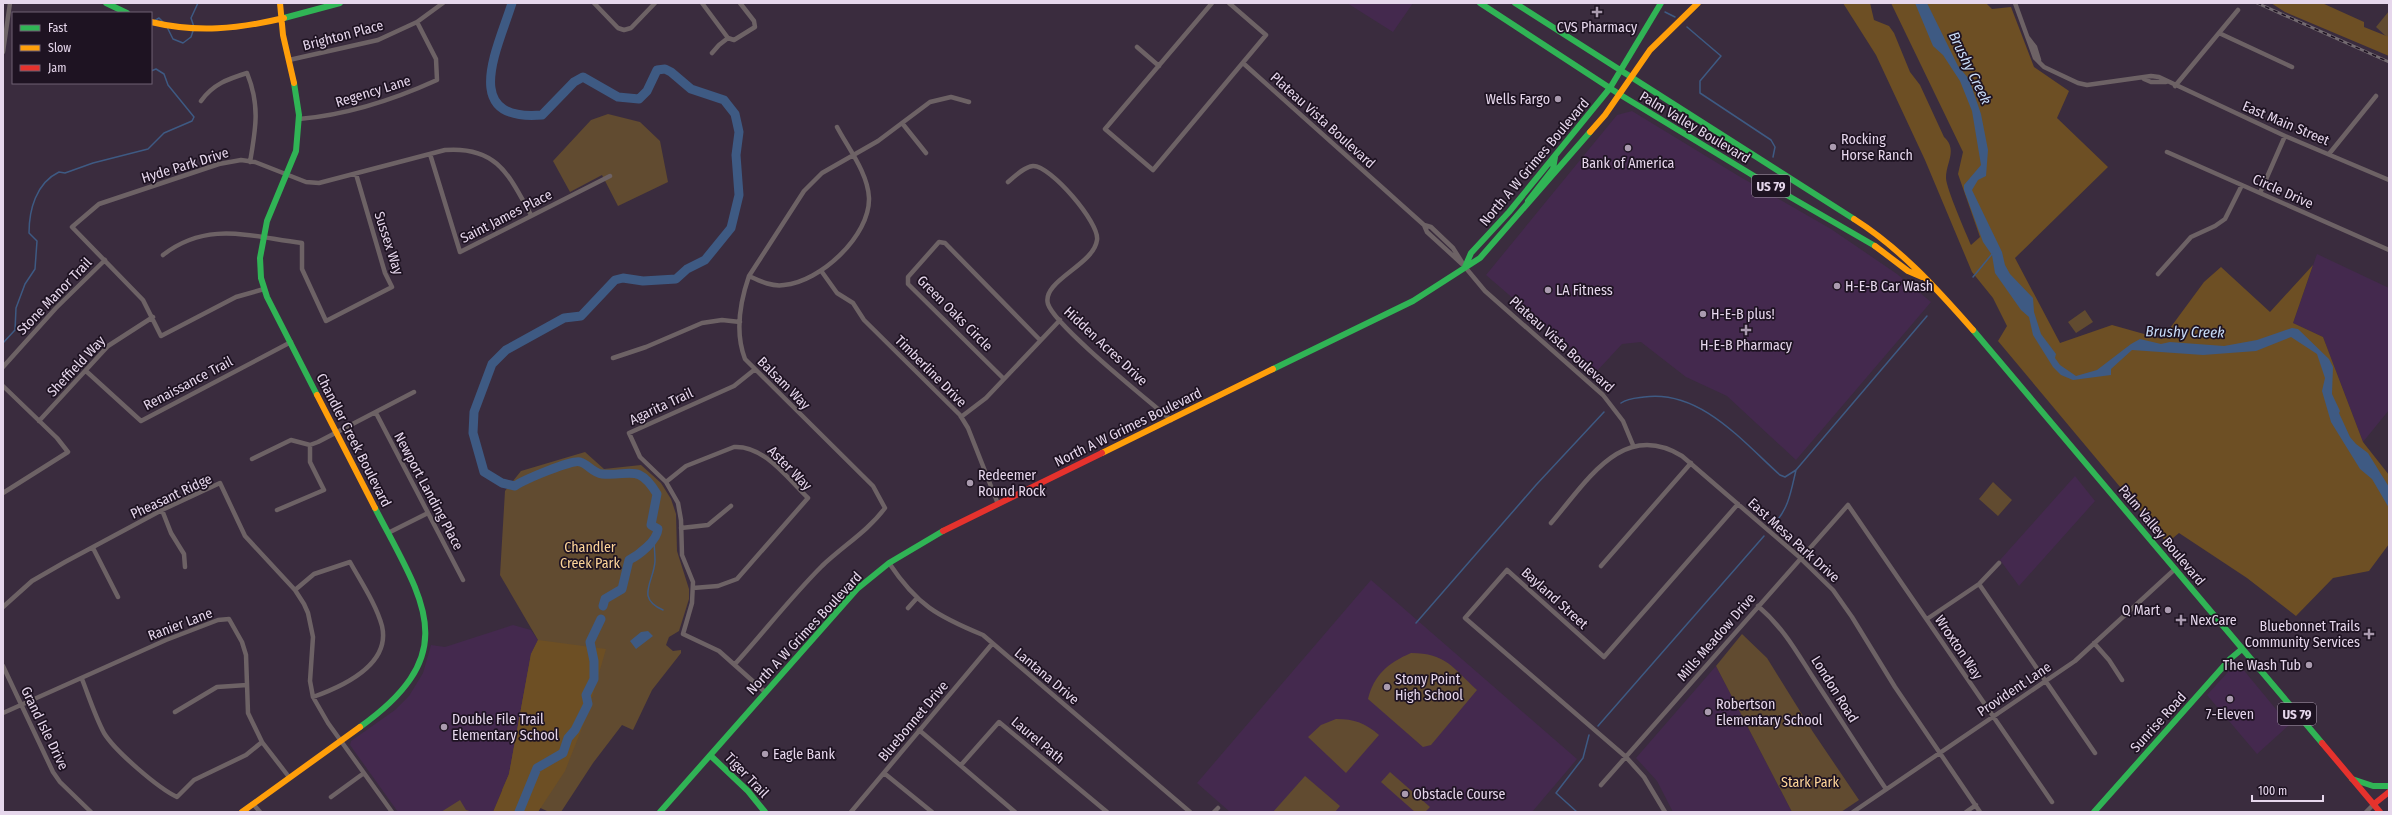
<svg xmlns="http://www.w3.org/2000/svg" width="2392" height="815" font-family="'Fira Sans Condensed',sans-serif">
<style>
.built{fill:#44294e}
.green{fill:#614b30}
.forest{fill:#6d4f24}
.water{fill:#3e5a83}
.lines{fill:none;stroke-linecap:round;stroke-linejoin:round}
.stream{stroke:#3e5a83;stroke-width:1.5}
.river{stroke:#3e5a83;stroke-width:9}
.street{stroke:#6d6265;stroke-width:4.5}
.fast{stroke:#30b455;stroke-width:6}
.slow{stroke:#ff9f0a;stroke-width:6}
.jam{stroke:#e5322d;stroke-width:6}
.rail-casing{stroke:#736a70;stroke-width:3}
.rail{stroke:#1e1322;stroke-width:1.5;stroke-dasharray:4.5;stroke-linecap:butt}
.poi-dot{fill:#aa9baf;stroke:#1e1322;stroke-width:1.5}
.labels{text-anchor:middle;stroke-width:3.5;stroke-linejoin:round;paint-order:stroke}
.shield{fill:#1e1322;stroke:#aa9caf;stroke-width:1}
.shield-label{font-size:13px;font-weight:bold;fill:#e6d7ec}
.poi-label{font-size:14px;fill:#e6d7ec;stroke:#1e1322;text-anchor:start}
.street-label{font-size:14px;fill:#e6d7ec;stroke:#1e1322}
.park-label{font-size:14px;fill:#fed599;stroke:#1e1322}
.water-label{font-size:15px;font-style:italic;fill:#c8dcf8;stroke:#1e1322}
</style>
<rect width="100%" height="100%" fill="#3a2c3e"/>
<path class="built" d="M1347,3h66l-20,29z
M1632,111l105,64 94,54 66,45 34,28 -135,158 -69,-64 -41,-19 -45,-35 -19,2 -25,27 -111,-96 131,-160z
M2317,254l72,34v122l-26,32 -40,-105 -30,-14z
M2075,476l20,25 -76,85 -19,-26z
M1371,580l206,179 -45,53h-302l-33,-29z
M513,625l18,5 7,10 -7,14 -22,120 -16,38h-95l-48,-67 1,-4 44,-31 14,-14 14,-23 8,-28 14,2z
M2237,662l52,63 -32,29 -50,-59z
M1716,666l76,146h-119l-16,-31 -21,-23z"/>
<path class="green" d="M2389,11v28l-13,-12z
M608,114l32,8 20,19 8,41 -50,24 -16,-31 -32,17 -17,-31 38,-41z
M2085,310l8,12 -17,11 -8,-11z
M585,452l19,17 37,-4 20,18 10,16 5,15 1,37 12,38v10l-10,32 -10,6 -3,8 7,6 8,-1v3l-29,37 -19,40 -11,-5 -29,38 -32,49h-12l-47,-22 7,-16 22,-120 7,-14 -38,-65 5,-84 16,-20z
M1993,482l19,18 -14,16 -19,-17z
M1742,634l25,24 46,74 46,68 -18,12h-49l-76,-146z
M1411,653c35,0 42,15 66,37l-46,55 -8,2 -55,-48c6,-24 20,-36 43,-46z
M1336,719c19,0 29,4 43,16l-33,38 -38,-36 13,-12z
M1390,772l40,35 -5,5h-10l-34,-30z
M1305,776l35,30 -5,6h-62z
M460,800l6,10 7,2h-32z"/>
<path class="forest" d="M1843,3h27l4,17 15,6 5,7 16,39 10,13 24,52c14,13 2,25 2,41 0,10 20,55 25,67l9,-8 -22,-63 5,-22 -72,-149h95l6,6 19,-2 23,60 35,24 -12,27 51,49 -93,91 45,85 52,-18 50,14 42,-57 17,-15 49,45 43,-47 -20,58 30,14 40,105 26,33v69l-20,27 -36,7 -37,38 -49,-38 -68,-45 -12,10 -169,-202 9,-15 -14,-28 -21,-26 -47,-112 -49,-105z
M2271,3h51l42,19v5l25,10v19l-104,-44z
M538,640l68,9 -20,69 -21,53 -27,41h-45l16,-38 22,-120z"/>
<path class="water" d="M1915,3h12l31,63 11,13 12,35 7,36 -2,26 -8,4 -6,10 30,62 3,13 5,9 23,24 1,14 7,22 15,20 -1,4 5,7 16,11 21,-6 34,-26 9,-5 21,5 9,-2 54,4 33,-6 35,-12 6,1 31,30 4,8 -1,27 8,17 -1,2 11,24 6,7 12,9 21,34v21l-17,-29 -12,-10 -29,-47 -9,-31 3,-13 -8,-24 -26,-17 -35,14 -53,4 -71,-5 -21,19v6l-38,5 -12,-5 -8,-8 -20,-32 -4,-18 -8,-7 -26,-37 -3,-18 -9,-13 -19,-52v-5l17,-20 -9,-54 -12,-30 -17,-26 -10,-9z
M648,631l5,5 -17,13 -6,-8 11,-9z"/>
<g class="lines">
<path class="stream" d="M1665,12l10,5
M154,21l5,-3 6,6
M167,27l6,12 10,4 8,-6 2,-6
M194,27l-3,-9 7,-15
M1687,27l34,29 -21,25v12l71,47 4,7 -2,10
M1973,277l19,-23
M3,343l12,-13 1,-22 9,-24 10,-15 2,-28 -8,-8c0,-23 7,-50 30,-61l6,1 28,-10 55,-14 16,-16 28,-12 2,-4 -26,-32 -4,-11 -8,-5 -5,2
M1621,403c7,-5 15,-5 23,-6 56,-8 99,45 136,78l5,2 11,-7
M1774,524c15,-16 17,-33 22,-54l131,-154
M654,538c0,8 1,16 1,23 -1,21 -20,37 8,49
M1416,623l120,-138 68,-73
M1598,726l166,-190
M1577,812l-21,-19 27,-35 6,-23"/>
<path class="river" d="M512,3c-14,45 -53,119 30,112l32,-33 9,-5 35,20 21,2 8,-8 10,-21 8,-1 6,3 20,17 33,11 11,14 4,18 -3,23 3,40 -8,33 -26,32 -18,9 -11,10 -33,2 -20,-3 -8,2 -34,36 -17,2 -58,32 -14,14 -18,48 -1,21 11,39 18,11 13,3c8,-6 58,-27 65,-24 8,2 13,11 22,12 27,3 36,-12 55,20l-6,31 7,4c-1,12 -19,26 -29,31l-7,29 -17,10 -2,7
M519,812l18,-44 26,-15 5,-15 7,-8 13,-26 -2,-9 8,-16v-18l-4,-19 11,-23"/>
<path class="street" d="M594,3l24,25 6,2 7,-2 24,-25
M702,3l26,35 6,2 21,-13 -1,-6 -14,-18
M1212,3l-107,126 48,41 113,-135 -37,-32
M2015,3l20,55 9,9 34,16 9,2 64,-9 8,1 126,59 104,44
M2219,33l73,34
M2028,38l7,9 4,13
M1137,47l22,19
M3,52l7,-49
M712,53l7,-8 9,-7
M289,60l89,-20 39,-18 26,-19
M1243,63l181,162 7,2 22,21 12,19 20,24 118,104 20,26 10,24
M2144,79l7,3h15
M2175,86l63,-76
M201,101c12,-17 27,-22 46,-28 13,32 9,55 3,89
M299,119c48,-4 94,-19 138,-39l-1,-21 -19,-37
M902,123l24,30
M2167,152l222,98
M430,154l30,98 150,-76
M2329,154l47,-58
M1008,182c7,-6 16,-15 25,-16 17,-1 67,57 64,74 -3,25 -56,41 -49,64 7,22 100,96 123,116
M2260,193l25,-57
M1424,225l3,7 35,32
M163,255c45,-35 88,-18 139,-12v26l24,52 66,-34 -7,-14 -29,-99
M822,272l15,21 16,10 11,17 96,95 8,13 30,76
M2158,274l33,-37 24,-11 10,-7 17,-34
M749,276c11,5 23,11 35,9 36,-3 86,-49 85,-87 -1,-25 -21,-50 -32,-71
M264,289l-28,8 -75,39 -18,-36 -71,-73 27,-23 120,-40 22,-4 14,2 51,20 13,1 126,-33c52,-4 64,25 86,65
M613,358l33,-11 56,-24 20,-3 18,2
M3,367l53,-59 49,-48
M754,370l-20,16 -105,47 11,24 26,25 12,21 3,17 1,35 11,27 -1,21 -9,31 36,17 46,41
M86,371l55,50 150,-79
M1004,379l-96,-95v-7l31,-35 6,1 95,97
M3,386l54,52 11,14 -65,41
M376,413l87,167
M961,417l25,-19 74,-78
M39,421l69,-75 45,-29
M252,459l39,-19 19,5 8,-3 96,-50
M666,482l20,-16 48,-19c30,-2 54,32 74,51l-71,81 -19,7 -25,2
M162,510l9,23 13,21 1,13
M277,510l47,-20 -14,-28v-17
M1551,523c35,-40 71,-104 131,-67l115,99 36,35 19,27 43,70 85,125
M681,528l27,-3 23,-19
M388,533l40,-20
M93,548l25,49
M889,563c28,42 48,53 94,72l207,177
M1601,566l90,-103
M1979,584l116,169
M295,590l19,-16 36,-12c11,20 26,42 32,64 9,39 -41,61 -69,71
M1758,606c28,24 40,49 60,79 23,35 45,70 68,104
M3,607l29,-26 33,-19 97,-52 58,-27 25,53 50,54 9,14 4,9 5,24 -3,44 3,16 15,26 64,89
M908,608l9,-10
M1927,619l52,-35 20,-21
M2094,643l15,17 13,20
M735,664c29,-32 56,-67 87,-98 21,-20 46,-35 63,-58l-12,-22 -128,-127c-10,-26 -5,-57 4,-83l55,-85 18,-18 56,-32 52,-39 21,-5 18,5
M3,666l50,106 7,10 31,30
M82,679c7,18 13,37 22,54 11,18 54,55 73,64l17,-17 52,-25 16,-13
M175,712l42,-25 30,-2
M3,713l163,-73 52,-20 11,-1 13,23 4,13 2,58 14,29 27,35
M919,730l96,82
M961,765l38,-43 108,90
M884,773l48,39
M1601,785l247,-280 204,297
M331,797l33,-24
M253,804l7,8
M851,812l141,-168
M1214,812l4,-4
M1665,812l-21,-35 -18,-20 -161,-139 42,-48 97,87 134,-153
M1853,812l222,-151 100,-92
M1966,812l10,-7
M2366,812l8,-8"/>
<path class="fast" d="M106,3l21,10
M1480,3l139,91 135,82 121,70
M1515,3l339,216
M284,18l56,-15
M294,83l5,32 -3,36 -29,70 -7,37 1,20 6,19 50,98
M1528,201l25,-32 2,-12
M1465,267l6,-14 38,-41 101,-124 51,-85
M1973,330l349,413
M1273,369l140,-68 67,-43 110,-126
M360,727c105,-75 63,-126 15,-219
M711,756l37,35 17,21
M2352,779l21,7h16
M660,812l197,-223 32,-26 54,-32
M2094,812l136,-153 12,-10"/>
<path class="slow" d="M280,3l3,32 11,48
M151,22c46,11 87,7 133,-4
M1590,132l15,-17 45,-65 48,-47
M1854,219c46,29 83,70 119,111
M1875,246l33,25 14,6
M317,395l58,113
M1102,453l171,-84
M242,812l118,-85"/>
<path class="jam" d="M943,531l159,-78
M2322,743l58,69
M2374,804l15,-12"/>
<g class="rail-casing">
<path id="rail" d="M2257,3l132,59"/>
</g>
<use href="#rail" class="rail"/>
</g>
<g class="poi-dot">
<path d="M1595 6h4v4h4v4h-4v4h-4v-4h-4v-4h4z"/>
<circle cx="1558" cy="99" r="4"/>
<circle cx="1833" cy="147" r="4"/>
<circle cx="1628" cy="148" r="4"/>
<circle cx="1837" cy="286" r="4"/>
<circle cx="1548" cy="290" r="4"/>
<circle cx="1703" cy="314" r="4"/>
<path d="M1744 324h4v4h4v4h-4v4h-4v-4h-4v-4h4z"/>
<circle cx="970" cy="483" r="4"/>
<circle cx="2168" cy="610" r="4"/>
<path d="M2179 614h4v4h4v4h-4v4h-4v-4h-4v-4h4z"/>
<path d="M2367 628h4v4h4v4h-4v4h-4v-4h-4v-4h4z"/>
<circle cx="2309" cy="665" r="4"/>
<circle cx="1387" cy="687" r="4"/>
<circle cx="2230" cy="699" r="4"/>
<circle cx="1708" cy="712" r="4"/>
<circle cx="444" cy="727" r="4"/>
<circle cx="765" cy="754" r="4"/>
<circle cx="1405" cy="794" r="4"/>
</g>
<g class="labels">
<g class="shield">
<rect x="1752" y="175" width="38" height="22" rx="3"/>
<rect x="2278" y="703" width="38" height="22" rx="3"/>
</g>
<g class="shield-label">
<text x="1771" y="191">US 79</text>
<text x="2297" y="719">US 79</text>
</g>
<g class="poi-label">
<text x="1597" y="32" text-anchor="middle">CVS Pharmacy</text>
<text x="1550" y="104" text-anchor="end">Wells Fargo</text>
<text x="1841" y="144">Rocking<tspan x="1841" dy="16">Horse Ranch</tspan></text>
<text x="1628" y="168" text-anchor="middle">Bank of America</text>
<text x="1845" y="291">H-E-B Car Wash</text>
<text x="1556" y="295">LA Fitness</text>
<text x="1711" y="319">H-E-B plus!</text>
<text x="1746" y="350" text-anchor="middle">H-E-B Pharmacy</text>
<text x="978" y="480">Redeemer<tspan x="978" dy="16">Round Rock</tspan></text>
<text x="2160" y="615" text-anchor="end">Q Mart</text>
<text x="2190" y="625">NexCare</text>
<text x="2360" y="631" text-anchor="end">Bluebonnet Trails<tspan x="2360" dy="16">Community Services</tspan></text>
<text x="2301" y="670" text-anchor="end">The Wash Tub</text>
<text x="1395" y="684">Stony Point<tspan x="1395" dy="16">High School</tspan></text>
<text x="1716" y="709">Robertson<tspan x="1716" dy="16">Elementary School</tspan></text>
<text x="2230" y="719" text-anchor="middle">7-Eleven</text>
<text x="452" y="724">Double File Trail<tspan x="452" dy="16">Elementary School</tspan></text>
<text x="773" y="759">Eagle Bank</text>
<text x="1413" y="799">Obstacle Course</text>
</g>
<g class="street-label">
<text transform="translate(343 35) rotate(-15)" y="5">Brighton Place</text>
<text transform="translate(373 91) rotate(-17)" y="5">Regency Lane</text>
<text transform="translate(1323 120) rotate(42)" y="5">Plateau Vista Boulevard</text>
<text transform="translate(2286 123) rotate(23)" y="5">East Main Street</text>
<text transform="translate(1695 127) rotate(31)" y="5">Palm Valley Boulevard</text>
<text transform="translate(1534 162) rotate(-50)" y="5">North A W Grimes Boulevard</text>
<text transform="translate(185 165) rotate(-17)" y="5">Hyde Park Drive</text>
<text transform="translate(2283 191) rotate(24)" y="5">Circle Drive</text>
<text transform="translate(506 216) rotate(-27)" y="5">Saint James Place</text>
<text transform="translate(389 243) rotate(72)" y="5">Sussex Way</text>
<text transform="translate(54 296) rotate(-46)" y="5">Stone Manor Trail</text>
<text transform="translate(955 313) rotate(45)" y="5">Green Oaks Circle</text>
<text transform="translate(1562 344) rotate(42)" y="5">Plateau Vista Boulevard</text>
<text transform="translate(1106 346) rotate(43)" y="5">Hidden Acres Drive</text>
<text transform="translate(76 366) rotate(-47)" y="5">Sheffield Way</text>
<text transform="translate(931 371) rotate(45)" y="5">Timberline Drive</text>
<text transform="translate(188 383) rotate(-28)" y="5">Renaissance Trail</text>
<text transform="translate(784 383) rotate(45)" y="5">Balsam Way</text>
<text transform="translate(661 406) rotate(-25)" y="5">Agarita Trail</text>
<text transform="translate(1128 427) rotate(-26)" y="5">North A W Grimes Boulevard</text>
<text transform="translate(354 440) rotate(63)" y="5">Chandler Creek Boulevard</text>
<text transform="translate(790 468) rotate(45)" y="5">Aster Way</text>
<text transform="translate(429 491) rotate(62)" y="5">Newport Landing Place</text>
<text transform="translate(171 496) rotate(-25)" y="5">Pheasant Ridge</text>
<text transform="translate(2162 535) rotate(50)" y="5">Palm Valley Boulevard</text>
<text transform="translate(1794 540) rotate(42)" y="5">East Mesa Park Drive</text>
<text transform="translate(1555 598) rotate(42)" y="5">Bayland Street</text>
<text transform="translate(180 624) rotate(-21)" y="5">Ranier Lane</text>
<text transform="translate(804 633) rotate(-47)" y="5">North A W Grimes Boulevard</text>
<text transform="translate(1716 637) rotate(-49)" y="5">Mills Meadow Drive</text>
<text transform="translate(1959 647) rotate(56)" y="5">Wroxton Way</text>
<text transform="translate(1047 676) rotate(40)" y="5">Lantana Drive</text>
<text transform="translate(1835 689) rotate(58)" y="5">London Road</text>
<text transform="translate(2014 689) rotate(-34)" y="5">Provident Lane</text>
<text transform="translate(913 721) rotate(-50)" y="5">Bluebonnet Drive</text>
<text transform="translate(2158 722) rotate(-48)" y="5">Sunrise Road</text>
<text transform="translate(45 728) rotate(64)" y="5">Grand Isle Drive</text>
<text transform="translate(1038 740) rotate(40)" y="5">Laurel Path</text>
<text transform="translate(747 775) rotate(46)" y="5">Tiger Trail</text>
</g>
<g class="park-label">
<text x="590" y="552">Chandler<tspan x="590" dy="16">Creek Park</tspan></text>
<text x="1810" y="787">Stark Park</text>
</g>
<g class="water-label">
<text transform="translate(1970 68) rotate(64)" y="5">Brushy Creek</text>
<text transform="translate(2185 332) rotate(1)" y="5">Brushy Creek</text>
</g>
</g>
<rect width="2392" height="815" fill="none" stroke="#e6d7ec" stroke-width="8"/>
<rect x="12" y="12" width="140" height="72" fill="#1e1322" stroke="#6e6173"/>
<rect x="20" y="25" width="20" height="6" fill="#30b455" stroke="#6e6173"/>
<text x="48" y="32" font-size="12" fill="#e6d7ec">Fast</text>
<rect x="20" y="45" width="20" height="6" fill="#ff9f0a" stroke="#6e6173"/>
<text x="48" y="52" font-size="12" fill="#e6d7ec">Slow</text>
<rect x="20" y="65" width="20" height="6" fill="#e5322d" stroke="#6e6173"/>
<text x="48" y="72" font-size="12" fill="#e6d7ec">Jam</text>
<path d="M2252 795v6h71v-6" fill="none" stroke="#e6d7ec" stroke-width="2"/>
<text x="2258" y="795" font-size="12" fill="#e6d7ec" stroke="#1e1322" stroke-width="3" paint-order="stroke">100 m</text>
</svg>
